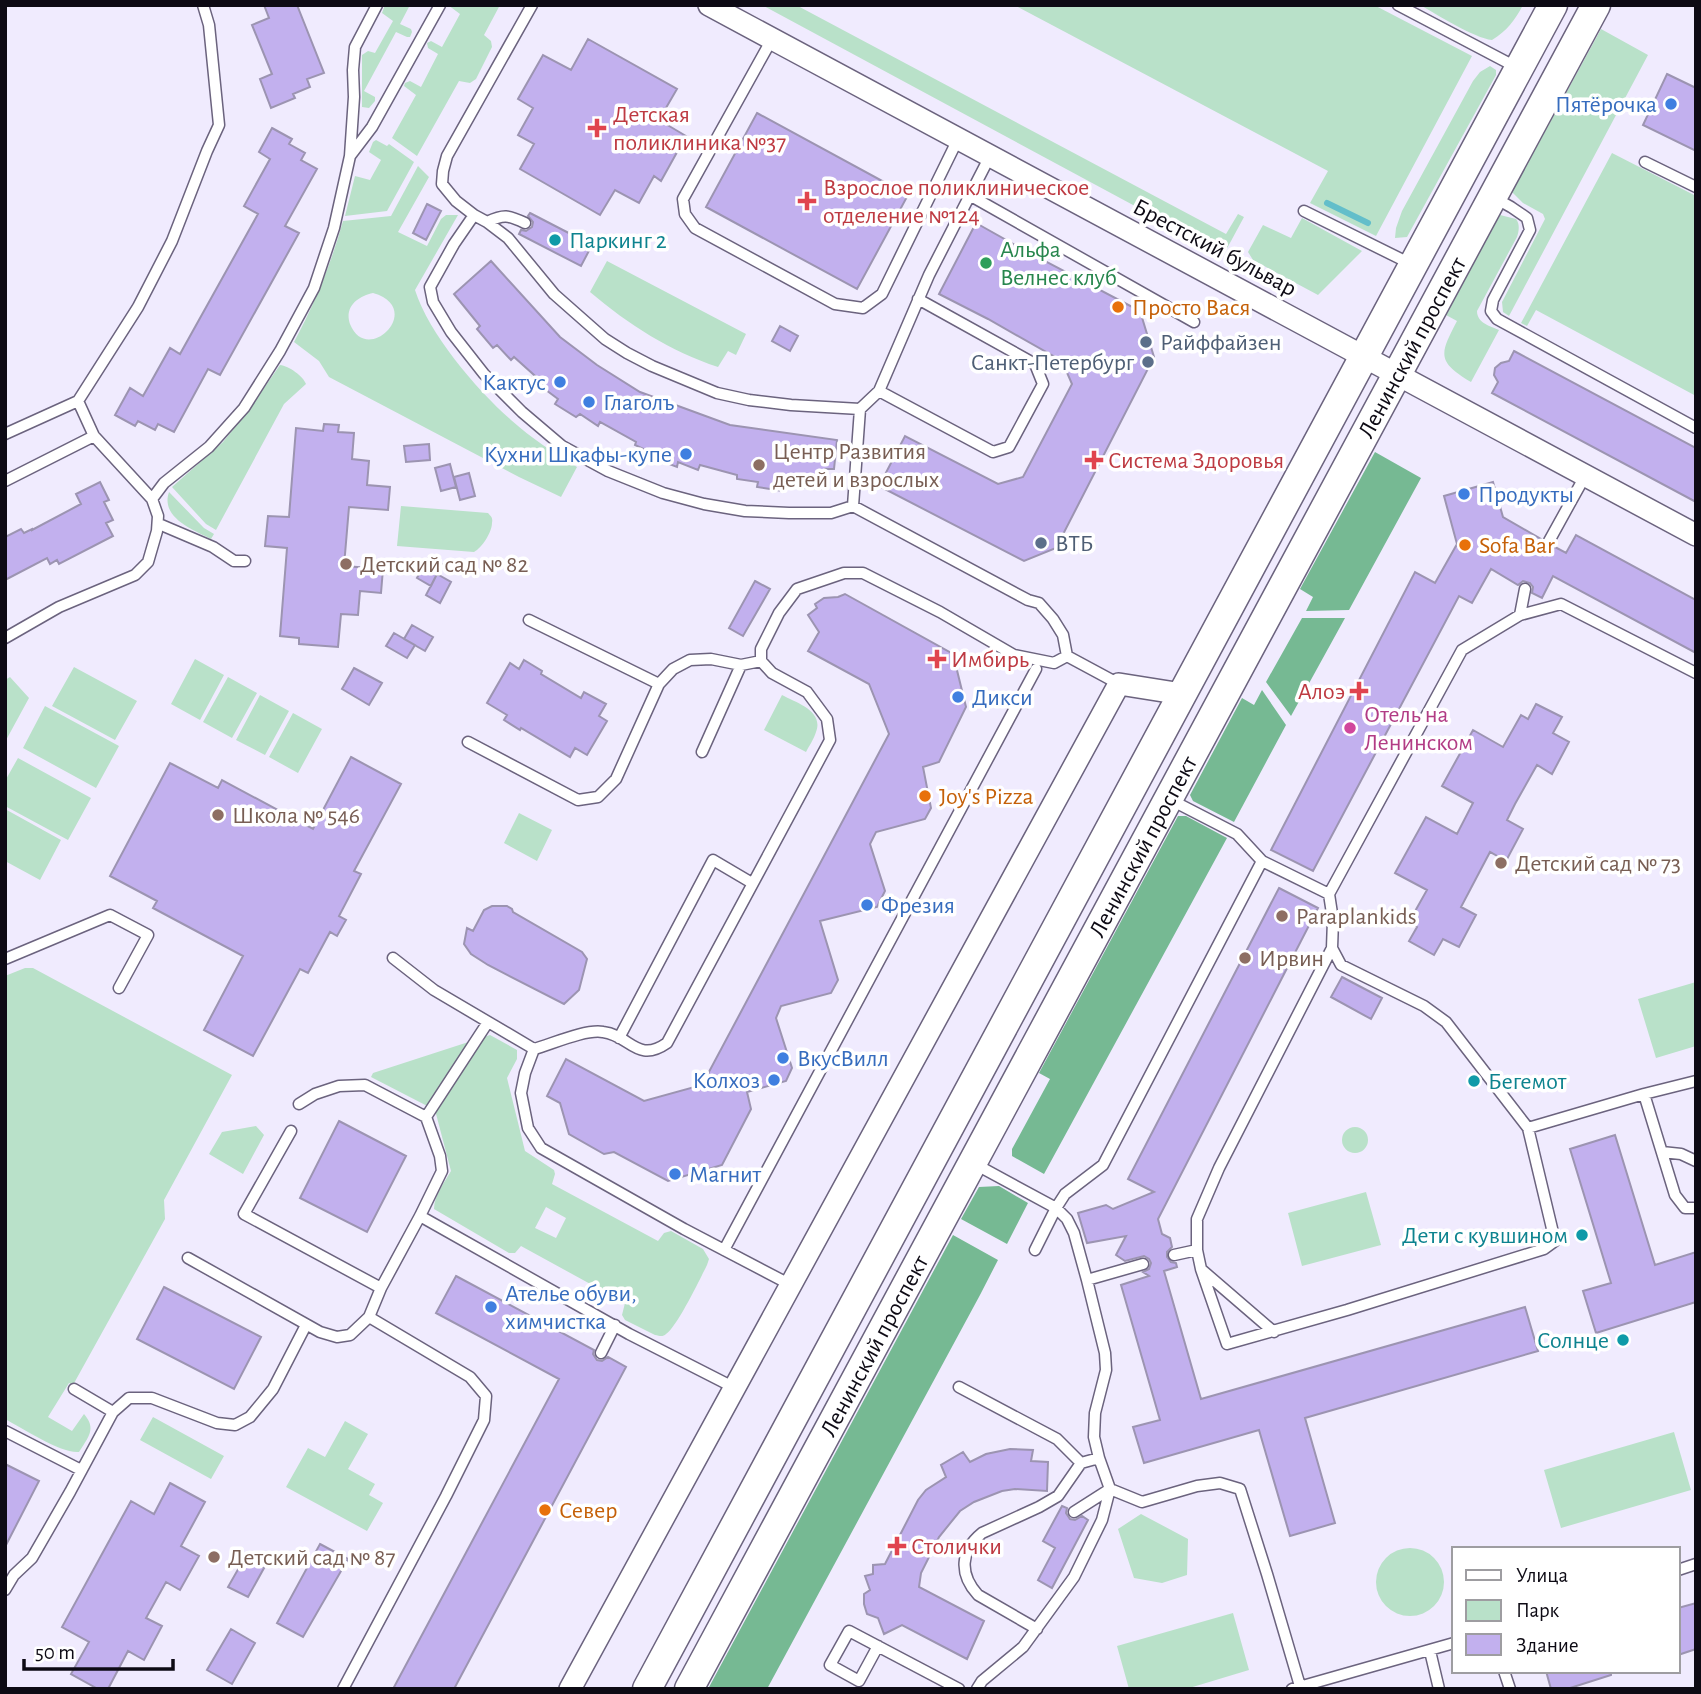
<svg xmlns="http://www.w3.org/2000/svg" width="1701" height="1694" font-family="'Alegreya Sans',sans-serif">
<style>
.green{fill:#b9e1c9;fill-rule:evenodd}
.forest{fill:#76b993}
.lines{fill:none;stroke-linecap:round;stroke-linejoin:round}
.stream{stroke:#63beca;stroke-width:6}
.building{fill:#c2b0ee;stroke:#9c94b1;stroke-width:2}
.lane-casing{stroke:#6b637e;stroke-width:13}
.street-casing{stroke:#6b637e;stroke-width:24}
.secondary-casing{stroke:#6b637e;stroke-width:31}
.lane{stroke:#fff;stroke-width:10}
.street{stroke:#fff;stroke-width:21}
.secondary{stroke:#fff;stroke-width:28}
.shop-dot{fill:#3f7fe0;stroke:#fff;stroke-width:2.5}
.health-dot{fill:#e0444e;stroke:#fff;stroke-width:2.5}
.culture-dot{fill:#0f9aa8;stroke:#fff;stroke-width:2.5}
.leisure-dot{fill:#2e9e5b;stroke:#fff;stroke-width:2.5}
.food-dot{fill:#e8710a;stroke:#fff;stroke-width:2.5}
.service-dot{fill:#5c6f8a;stroke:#fff;stroke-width:2.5}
.education-dot{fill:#8d6e63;stroke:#fff;stroke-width:2.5}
.hotel-dot{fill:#d1479c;stroke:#fff;stroke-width:2.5}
.labels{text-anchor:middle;stroke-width:7;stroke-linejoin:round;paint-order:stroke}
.shop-label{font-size:24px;fill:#366cbe;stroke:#fff;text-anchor:start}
.health-label{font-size:24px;fill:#be3a42;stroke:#fff;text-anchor:start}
.culture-label{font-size:24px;fill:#0d838f;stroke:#fff;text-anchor:start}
.street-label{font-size:24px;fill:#0d0a14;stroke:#fff}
.leisure-label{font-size:24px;fill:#27864d;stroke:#fff;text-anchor:start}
.food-label{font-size:24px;fill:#c56008;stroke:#fff;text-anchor:start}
.service-label{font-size:24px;fill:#4e5e75;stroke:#fff;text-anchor:start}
.education-label{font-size:24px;fill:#785e54;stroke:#fff;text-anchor:start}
.hotel-label{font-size:24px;fill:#b23c85;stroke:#fff;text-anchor:start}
</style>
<rect width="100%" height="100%" fill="#f0ebfe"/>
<path class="green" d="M385,5h25l-10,19 11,5 1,3 -2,5h-3l-11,-5 -32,59 11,6v4l-6,7 -7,-1v-52l6,-4 7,2 18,-32 -11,-8z
M448,5l16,2 1,-2h35l-16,30 7,6 1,6 -16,32 -6,4 -11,-2 -42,75 -25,-18 24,-43 -12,-9 1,-3 5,-2 11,6 17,-33 -10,-6 -1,-5 4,-2 11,6 18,-33z
M762,5h34l430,229 12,-20 6,3 -20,37z
M1014,5h360l98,51 -96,180 -66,-33 18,-32z
M1420,5h103c-8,15 -16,26 -31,35 -18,-2 -54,-25 -72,-35z
M1601,29l47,26 -139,261 -6,-4 -1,-10 43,-83 -2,-5 -20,-11 -11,-11z
M1490,66l6,4v5l-89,162 -12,1 1,-10 6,-17 71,-130 7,-9z
M376,140l11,6 2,-2 25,18 -27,49 -42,5 10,-40 15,4 11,-20 -12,-8 4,-10z
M1612,153l84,43v200l-160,-86 -9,16 -6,-3z
M418,166l11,11 -31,55 29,14 14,-27 5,-4h12l-43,75c14,44 61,99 96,130 20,18 43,33 66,47l-16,30 -42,-20 -190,-100 -10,-16 -25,-19c21,-39 37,-78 49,-121l48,-5zM373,293c53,15 -6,74 -23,31 -6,-17 8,-28 23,-31z
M1500,215l16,4c4,5 3,12 1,18l-40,74c0,12 13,15 22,19l-28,52c-35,-21 -31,-28 -14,-61l-11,-6z
M1302,218l60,33 -44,44 -65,-35 -5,-8 15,-27 28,13z
M607,261l139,73 -10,21 -8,-4 -10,16c-48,-16 -89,-42 -128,-75z
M280,365c9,1 23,11 26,19l-22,20 -68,126 -10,-6 -34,-37 51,-45 27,-34z
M169,492l35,36 10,6 -3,5c-17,-9 -51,-21 -42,-47z
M401,506l87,7c3,4 5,4 4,10 0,9 -10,25 -18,29l-77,-6z
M195,659l29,16 -24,45 -29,-16z
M74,667l63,34 -22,39 -63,-34z
M10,677l19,21 -24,44v-62z
M228,677l29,16 -25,45 -29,-16z
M260,695l29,16 -24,44 -29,-15z
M782,695c15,8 42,16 34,37 -2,7 -7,14 -10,20l-42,-22z
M45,706l74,40 -23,42 -73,-40z
M293,713l29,16 -24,44 -29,-16z
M18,758l73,40 -23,42 -63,-34v-25z
M5,809l56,31 -21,40 -35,-19z
M519,813l33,17 -15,31 -33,-18z
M25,968h8l199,107 -68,125 1,19 -92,166 -4,-2 -21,34 24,14 12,-17c13,15 4,23 -5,38 -17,2 -57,-24 -74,-33v-443z
M1696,982v64l-40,12 -18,-59z
M490,1035l27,15v9l-10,19 18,73 29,19 1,4 -3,10 106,57 6,-8 7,-2 32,18 6,10 -2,6c-7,14 -30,62 -41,69 -3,3 -6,2 -11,1l-30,-15 -3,-5 3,-12 -104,-57 -6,7h-6l-75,-44c0,-13 10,-26 17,-38l-16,-61 -64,-33 2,-4zM546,1207l20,11 -10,20 -21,-10z
M256,1126l8,9 -21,39 -34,-20 13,-22z
M1342 1140a13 13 0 1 1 26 0a13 13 0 1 1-26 0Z
M1366,1192l15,53 -79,21 -14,-53z
M153,1417l71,39 -13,23 -71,-39z
M345,1421l23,13 -20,35 27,15 -6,11 14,8 -16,28 -81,-44 22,-39 17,9z
M1674,1432l17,58 -130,38 -17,-58z
M1141,1514l47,25 -1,36 -25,8 -28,-5 -16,-49z
M1376 1582a34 34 0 1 1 68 0a34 34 0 1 1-68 0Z
M1233,1613l16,57 -63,19h-57l-12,-43z"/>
<path class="forest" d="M1375,452l46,26 -72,132 -43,1 7,-14 -13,-8z
M1302,618h43l-54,98 -25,-34z
M1262,690l24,35 -52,97 -41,-21 -3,-6 52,-97 12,7z
M1178,816h8l41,22 -183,336 -32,-18v-7l38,-70 -11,-6z
M999,1186l29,17 -21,41 -46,-25 18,-32z
M953,1235l45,25 -18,35 -213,394h-59z"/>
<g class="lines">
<path class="stream" d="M1327,203l41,20"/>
</g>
<path class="building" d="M264,5h33l27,68 -17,6 3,8 -17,7 2,4 -24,10 -11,-29 12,-5 -20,-49 17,-7z
M588,39l89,50 -18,31 27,16 -25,45 -7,-5 -15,27 -24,-13 -15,25 -80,-46 14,-25 -16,-9 15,-27 -15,-9 25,-44 28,15z
M1667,74l29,14v63l-53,-26z
M757,113l151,82 -51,94 -151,-82z
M272,128l20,11 -3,5 16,9 -4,7 16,9 -32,57 14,7 -79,142 -12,-6 -34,63 -16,-8 -3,6 -17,-9 -3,5 -20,-11 15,-27 13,8 27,-48 10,6 78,-140 -14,-8 26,-47 -11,-7z
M427,204l14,7 -15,29 -13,-7z
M530,213l62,32 -11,21 -62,-32 2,-4 5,1 6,-4 1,-5 -5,-6z
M976,223l48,27 116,61 14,46 -98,191 -32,13 -145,-75 26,-50 93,48 25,-7 49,-93 -10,-23 -74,-42 -49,-25z
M491,261l69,76 37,28 43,27 90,33 107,15 -3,29h-9l-3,20 -38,-3 -1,5 -26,-4 1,-5 -21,-3v-4l-37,-10 -2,5 -20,-8 -1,5 -24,-9 1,-4 -19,-9 1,-3 -36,-20 -2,4 -18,-12 -4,3 -21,-13 3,-5 -16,-12 2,-3 -30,-27 -3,3 -14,-15 -4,3 -16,-19 3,-3 -26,-32z
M780,326l18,10 -8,15 -18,-10z
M1514,351l182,97v54l-204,-109 6,-11 -4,-7 1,-7 6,-5 8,-2z
M324,424l15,1 -1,7 16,1 -2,26 17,2 -2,24 23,2 -2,23 -39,-3 -5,59 39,3 -2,24 -21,-2 -2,24 -17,-1 -3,33 -39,-3v-6l-19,-2 7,-88 -22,-2 3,-30 21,1 7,-89 27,3z
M429,444l1,16 -24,2 -2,-16z
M450,464l6,23 -15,4 -6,-23z
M469,473l6,23 -15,4 -6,-23z
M100,482l9,18 -5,2 9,18 -7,3 7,13 -54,28 -2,-4 -7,4 -3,-6 -42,22v-43l16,-8 3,4 8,-4v1l49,-26 -5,-10z
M1493,482l10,35 38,22 -1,5 4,5 5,2 6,-4 11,6 10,-18 120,65v53l-143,-77 -11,22 -10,-5 1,-6 -3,-4 -7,-2 -5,4 -27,-16 -19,34 -13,-7 -146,275 -42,-21 144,-278 20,11 22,-39 -13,-48z
M429,557l13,7 -11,22 -14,-8z
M437,574l14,8 -11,21 -14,-8z
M755,581l15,8 -27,47 -14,-8z
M845,594l108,60 13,53 -27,55 -16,5 8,41 -6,11 -49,13 -6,12 15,47 -8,16 -57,14 18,59 -7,13 -50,13 -5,12 16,50 -6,13 -39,11 4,17 -29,56 -54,16 -54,-29 -10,2 -35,-20 -9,-31 -13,-7 19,-37 78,42 58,-16 187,-351 -20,-50 -61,-33 11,-19 -11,-17 9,-7 -2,-4 9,-6 14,-1z
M412,625l21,12 -8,14 -21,-12z
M394,633l21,12 -8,13 -21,-12z
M524,660l18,11 -1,3 40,24 3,-6 22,12 -7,12 8,5 -20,34 -12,-7 -5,9 -49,-29 -1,2 -16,-10 3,-5 -20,-12 23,-40 9,6z
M354,668l28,15 -13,22 -27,-16z
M1536,704l26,13 -9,16 16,9 -17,32 -15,-9 -22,39 -8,16 16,9 -17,32 -16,-9 -29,55 15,8 -17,32 -16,-8 -9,16 -25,-14 8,-14 -8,-5 18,-32 -32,-17 31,-56 31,17 16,-31 -31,-17 31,-56 30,17 18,-32 7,4z
M351,757l50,27 -47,87 7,3 -22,42 7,4 -9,16 -7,-4 -22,41 -8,-4 -47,87 -49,-26 39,-74 -90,-48 4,-7 -47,-25 60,-113 48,25 4,-8 91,49z
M1279,888l39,20 -160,311 4,15 8,4 2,9 -5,5v5l4,5 5,1 1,4 -13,4 37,128 324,-92 13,44 -233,67 30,105 -45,13 -31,-106 -115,33 -11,-36 27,-7 -39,-135 28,-9 -6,-4 6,-3 2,-6 -2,-4 -5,-3 -19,5 -9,-6 10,-19 -39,7 -9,-30 28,-8 7,4 41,-17 -26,-13z
M492,906h15l5,3 1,3 69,40 5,7 -8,31 -15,14 -76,-39 -17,-11 -7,-10 3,-16 6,3 11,-21z
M1342,977l40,21 -11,21 -40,-22z
M339,1121l67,35 -39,76 -67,-34z
M1615,1135l40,130 41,-13v50l-100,31 -13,-42 28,-8 -41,-134z
M456,1276l138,74 -1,4 4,6 5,1 6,-4 18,10 -172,322h-61l166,-310 -123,-66z
M164,1287l97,50 -27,52 -97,-50z
M1010,1449l23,1 -2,11 17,1 -1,29 -32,-2 -13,2 -28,11 -14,9 -21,26 -18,36 -2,14 65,34 -17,38 -65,-34 -18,9 -6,-16 -11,-4 -3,-10v-10l6,-4 -5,-14 8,-2v-9l12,-1 33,-64 8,-10 20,-13 -5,-12 22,-13 7,10 16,-8z
M5,1464l34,17 -34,66z
M170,1483l35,19 -24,44 18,10 -19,34 -14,-8 -20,36 16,8 -18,34 -16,-9 -20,38h-10l-27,-15 18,-32 -27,-15 69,-126 23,13z
M1062,1506l5,2 -1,5 4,6 5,1 7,-4 6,4 -36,68 -14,-8 17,-32 -12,-7z
M320,1544l28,15 -45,78 -26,-14z
M245,1557l19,11 -16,29 -20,-10z
M1696,1603v46l-18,6v-47z
M231,1629l24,14 -23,41 -25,-14z
M1546,1671h65v4l-44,14h-16z"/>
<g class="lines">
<g class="lane-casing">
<path id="lane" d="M1398,5l118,62
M772,39l-89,160 2,15 10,14 140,76 28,4 19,-14 76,-155
M350,156l22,-29 68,-122
M990,156l-61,119 -50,116 -19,18 -7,97 175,94 11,3 14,16 10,16 4,21 52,28
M1645,162l51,25
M971,196l223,126
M1493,197l18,10 16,11 3,12 -37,70 -2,11 6,8 199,109
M1304,211l107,53
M474,215l-18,-14 -14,-17 1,-13 4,-15 85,-151
M487,222c17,-8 21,-7 38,1
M879,391l114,61 16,-5 34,-63 -8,-20 -117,-65
M5,434l73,-33
M5,481l89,-45
M152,499l-58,-63 -16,-35 60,-94 34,-66 35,-90 12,-26 -10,-100 -6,-20
M853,506l-22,7h-42l-44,-2 -41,-7 -41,-11 -55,-22 -46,-25 -40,-34 -38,-38 -33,-42 -18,-30 -3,-15 24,-43 20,-29 13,7 21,16 46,56 51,45 22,14 25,13 65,27 32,7 42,5 69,4
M159,524l54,23 21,14h11
M1548,543l37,-67
M1520,615l5,-26
M529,620l130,64
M5,638l54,-31 76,-32 13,-13 9,-31 1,-15 -6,-17 12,-16 45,-36 35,-39 36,-57 34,-63 20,-60 16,-72 4,-59 -1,-27 2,-23 22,-42
M468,742l110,58 20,-3 18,-18 43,-95 14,-15 17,-9 21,-1 30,6 20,-4
M702,752l39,-87
M1171,800l66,34 25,27 67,33 4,26 -1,28 9,17 83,41 22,16 82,106 116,-34 31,101 10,13h11
M1329,894l133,-244 58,-35 41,-11 135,69
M1332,948l-113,220 -22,51v31l4,19 26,75 120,-34 197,-61 11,-8 -27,-113
M393,958l41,32 100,59 -9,24 -4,20 7,35 13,20 143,81 107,56
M5,959l105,-44 38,20 -29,53
M619,1038l94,-178 39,23
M534,1049c18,-5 51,-20 69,-17 27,3 34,32 64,11l163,-303 -3,-21 -20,-27 -35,-19 -11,-12v-12l18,-36 18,-24 47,-16h19l77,39 74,43 40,8 13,-7
M1644,1094l52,-13
M426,1117l62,-95
M291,1131l-47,83 137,74
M1662,1152l19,2 15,7
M973,1163l83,45 11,11 7,14 13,47 18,73 1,17 -11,43 -1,24 5,21 11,31 -8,31 -28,57 -51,70 -41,34 -5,8
M420,1216l209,118 106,54
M724,1250l312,-581
M1035,1250l21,-42 9,-14 38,-29 159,-304
M1174,1255l23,-5
M188,1258l132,74 17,5 13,-2 19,-18 12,-29 39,-72 22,-45 -2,-15 -14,-39 -61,-32 -26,1 -24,8 -16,10
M1202,1270l72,62
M1087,1280l56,-16
M601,1353l14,-28
M959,1387l98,52 24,24 18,-5
M74,1389l39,23
M5,1431l76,39
M1074,1512l36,-23 32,13 55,-16 23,-3 20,6 27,85 33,112
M1678,1570l18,-6
M5,1590l9,-15 18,-17 38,-66 43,-80 16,-14h23l65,25 18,2 15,-8 23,-28 33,-64
M1037,1629l-59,-34c-19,-21 -18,-44 4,-62l57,-26 19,-11 23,-33
M878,1646l-19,35 -29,-16 19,-34 110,58
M1430,1651l9,38
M1504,1671l6,18
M343,1689l103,-193 38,-76 2,-24 -16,-19 -101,-60
M1292,1689l162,-46"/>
</g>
<g class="street-casing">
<path id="street" d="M709,5l987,530
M570,1689l549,-1005 63,10"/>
</g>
<g class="secondary-casing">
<g id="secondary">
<path d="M647,1689l906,-1684"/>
<path id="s1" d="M689,1689l907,-1684"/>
</g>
</g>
<use href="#lane" class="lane"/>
<use href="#street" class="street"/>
<use href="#secondary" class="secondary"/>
</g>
<g class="shop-dot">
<circle cx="1671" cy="104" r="7"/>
<circle cx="560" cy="382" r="7"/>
<circle cx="589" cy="402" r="7"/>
<circle cx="686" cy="454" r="7"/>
<circle cx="1464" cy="494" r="7"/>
<circle cx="958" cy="697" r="7"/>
<circle cx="867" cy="905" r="7"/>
<circle cx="783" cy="1058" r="7"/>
<circle cx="774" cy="1080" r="7"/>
<circle cx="675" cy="1174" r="7"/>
<circle cx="491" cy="1307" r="7"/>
</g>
<g class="health-dot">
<path d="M593.5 117.5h7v7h7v7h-7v7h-7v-7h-7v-7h7z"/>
<path d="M803.5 190.5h7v7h7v7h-7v7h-7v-7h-7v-7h7z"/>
<path d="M1090.5 449.5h7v7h7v7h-7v7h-7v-7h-7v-7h7z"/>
<path d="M933.5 648.5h7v7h7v7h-7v7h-7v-7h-7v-7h7z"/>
<path d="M1355.5 680.5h7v7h7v7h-7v7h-7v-7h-7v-7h7z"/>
<path d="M893.5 1535.5h7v7h7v7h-7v7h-7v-7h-7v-7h7z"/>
</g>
<g class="culture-dot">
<circle cx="555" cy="240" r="7"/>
<circle cx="1474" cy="1081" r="7"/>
<circle cx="1582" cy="1235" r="7"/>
<circle cx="1623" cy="1340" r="7"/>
</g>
<circle class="leisure-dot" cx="986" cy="263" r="7"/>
<g class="food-dot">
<circle cx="1118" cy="307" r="7"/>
<circle cx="1465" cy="545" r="7"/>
<circle cx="925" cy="796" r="7"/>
<circle cx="545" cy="1510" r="7"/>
</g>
<g class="service-dot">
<circle cx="1146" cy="342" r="7"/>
<circle cx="1148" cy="362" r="7"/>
<circle cx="1041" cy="543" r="7"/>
</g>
<g class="education-dot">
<circle cx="759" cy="465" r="7"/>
<circle cx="346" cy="564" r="7"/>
<circle cx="218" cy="815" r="7"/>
<circle cx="1501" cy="863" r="7"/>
<circle cx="1282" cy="916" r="7"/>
<circle cx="1245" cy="958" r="7"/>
<circle cx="214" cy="1557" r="7"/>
</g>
<circle class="hotel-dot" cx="1350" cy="728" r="7"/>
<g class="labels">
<g class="shop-label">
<text x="1657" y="112" text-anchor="end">Пятёрочка</text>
<text x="546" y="390" text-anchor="end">Кактус</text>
<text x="603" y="410">Глаголъ</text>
<text x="672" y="462" text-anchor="end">Кухни Шкафы-купе</text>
<text x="1478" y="502">Продукты</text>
<text x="972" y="705">Дикси</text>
<text x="881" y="913">Фрезия</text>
<text x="797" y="1066">ВкусВилл</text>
<text x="760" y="1088" text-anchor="end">Колхоз</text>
<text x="689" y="1182">Магнит</text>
<text x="505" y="1301">Ателье обуви,<tspan x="505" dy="28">химчистка</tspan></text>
</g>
<g class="health-label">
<text x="613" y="122">Детская<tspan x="613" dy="28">поликлиника №37</tspan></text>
<text x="823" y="195">Взрослое поликлиническое<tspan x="823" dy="28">отделение №124</tspan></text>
<text x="1108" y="468">Система Здоровья</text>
<text x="951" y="667">Имбирь</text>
<text x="1345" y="699" text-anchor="end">Алоэ</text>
<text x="911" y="1554">Столички</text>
</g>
<g class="culture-label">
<text x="569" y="248">Паркинг 2</text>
<text x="1488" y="1089">Бегемот</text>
<text x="1568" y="1243" text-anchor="end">Дети с кувшином</text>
<text x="1609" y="1348" text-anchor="end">Солнце</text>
</g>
<g class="street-label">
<text transform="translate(1215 247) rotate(28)" y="8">Брестский бульвар</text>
<text dy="8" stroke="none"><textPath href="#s1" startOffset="1524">Ленинский проспект</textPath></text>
<text dy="8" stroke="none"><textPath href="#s1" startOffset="957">Ленинский проспект</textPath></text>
<text dy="8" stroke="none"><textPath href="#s1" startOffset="390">Ленинский проспект</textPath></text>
</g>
<g class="leisure-label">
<text x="1000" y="257">Альфа<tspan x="1000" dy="28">Велнес клуб</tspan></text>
</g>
<g class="food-label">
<text x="1132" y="315">Просто Вася</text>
<text x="1479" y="553">Sofa Bar</text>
<text x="939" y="804">Joy's Pizza</text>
<text x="559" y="1518">Север</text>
</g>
<g class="service-label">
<text x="1160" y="350">Райффайзен</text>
<text x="1134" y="370" text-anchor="end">Санкт-Петербург</text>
<text x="1055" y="551">ВТБ</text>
</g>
<g class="education-label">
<text x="773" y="459">Центр Развития<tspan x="773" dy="28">детей и взрослых</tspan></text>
<text x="360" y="572">Детский сад № 82</text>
<text x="232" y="823">Школа № 546</text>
<text x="1515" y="871">Детский сад № 73</text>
<text x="1296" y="924">Paraplankids</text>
<text x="1259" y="966">Ирвин</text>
<text x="228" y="1565">Детский сад № 87</text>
</g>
<g class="hotel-label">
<text x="1364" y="722">Отель на<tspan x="1364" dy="28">Ленинском</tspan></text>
</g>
</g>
<rect width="1701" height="1694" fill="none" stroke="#0d0a14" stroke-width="14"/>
<rect x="1452" y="1547" width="228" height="126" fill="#ffffff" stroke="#9e9da1" stroke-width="2"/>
<rect x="1466" y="1570" width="35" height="10" fill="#ffffff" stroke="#9e9da1" stroke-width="2"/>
<text x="1516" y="1582" font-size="21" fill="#0d0a14">Улица</text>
<rect x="1466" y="1600" width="35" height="21" fill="#b9e1c9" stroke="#9e9da1" stroke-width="2"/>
<text x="1516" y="1617" font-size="21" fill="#0d0a14">Парк</text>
<rect x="1466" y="1634" width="35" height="21" fill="#c2b0ee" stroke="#9e9da1" stroke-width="2"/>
<text x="1516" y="1652" font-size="21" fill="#0d0a14">Здание</text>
<path d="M24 1659v10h149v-10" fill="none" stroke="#0d0a14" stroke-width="3.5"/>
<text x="35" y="1659" font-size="21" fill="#0d0a14" stroke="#ffffff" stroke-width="5" paint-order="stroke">50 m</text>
</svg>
